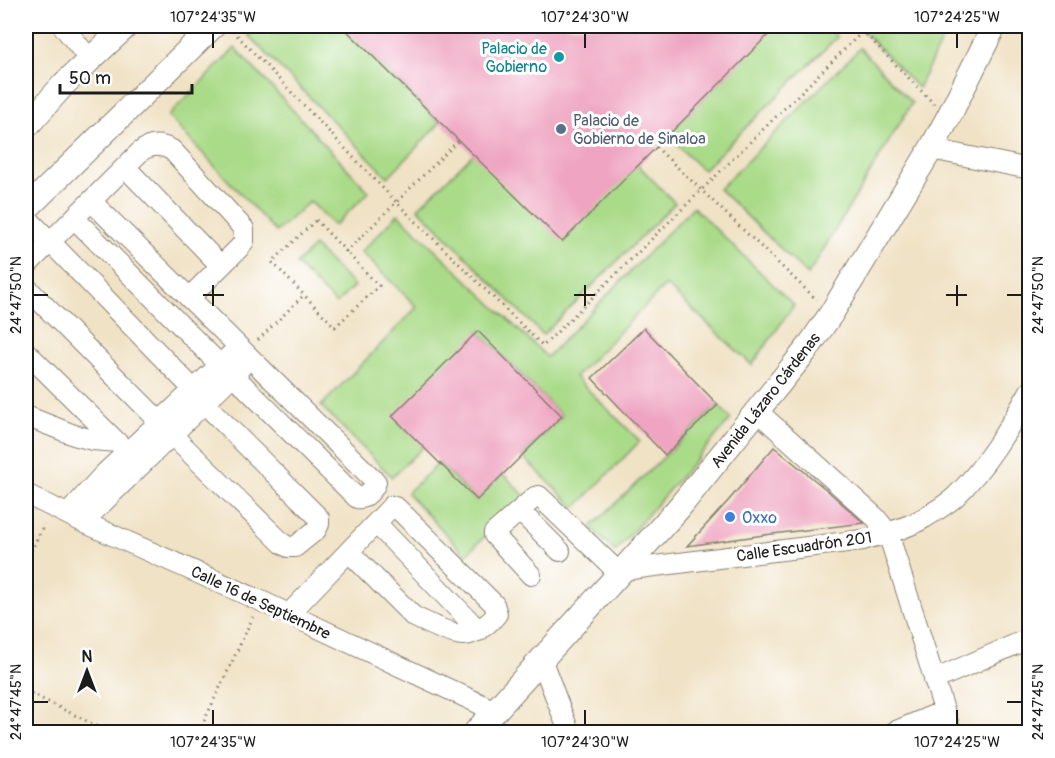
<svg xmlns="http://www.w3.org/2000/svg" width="1055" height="758" font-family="Pangolin,sans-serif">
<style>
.green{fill:#aadb89;stroke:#637c52;stroke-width:1.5}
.building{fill:#efa5c1}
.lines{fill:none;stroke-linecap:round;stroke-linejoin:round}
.minor-casing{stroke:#867f70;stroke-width:22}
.major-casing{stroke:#867f70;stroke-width:26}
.path{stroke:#867f70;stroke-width:3;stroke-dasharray:1.5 4.5;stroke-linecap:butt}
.minor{stroke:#fff;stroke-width:20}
.major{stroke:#fff;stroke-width:24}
.ticks{fill:none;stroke:#1c1c1c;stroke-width:2}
.culture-dot{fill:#0f9aa8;stroke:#fff;stroke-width:2}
.service-dot{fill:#5c6f8a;stroke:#fff;stroke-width:2}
.shop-dot{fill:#3f7fe0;stroke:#fff;stroke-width:2}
.labels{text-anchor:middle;stroke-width:6;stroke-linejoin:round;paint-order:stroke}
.culture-label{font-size:16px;fill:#0d838f;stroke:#fff;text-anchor:end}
.service-label{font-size:16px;fill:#4e5e75;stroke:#fff;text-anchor:start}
.street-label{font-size:16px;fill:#1c1c1c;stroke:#fff}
.shop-label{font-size:16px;fill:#366cbe;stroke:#fff;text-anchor:start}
.neatline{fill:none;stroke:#1c1c1c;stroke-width:2}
.ticks-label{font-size:15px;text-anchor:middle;fill:#1c1c1c}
</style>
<rect width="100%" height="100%" fill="#fff"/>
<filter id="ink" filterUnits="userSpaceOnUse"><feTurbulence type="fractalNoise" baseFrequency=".0167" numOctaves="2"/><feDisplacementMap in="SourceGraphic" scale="12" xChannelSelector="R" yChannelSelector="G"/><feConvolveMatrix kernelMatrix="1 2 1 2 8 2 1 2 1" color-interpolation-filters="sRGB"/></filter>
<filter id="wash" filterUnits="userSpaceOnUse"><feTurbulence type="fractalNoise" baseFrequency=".008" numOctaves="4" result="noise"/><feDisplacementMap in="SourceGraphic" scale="24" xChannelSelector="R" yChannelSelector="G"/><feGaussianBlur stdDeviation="1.35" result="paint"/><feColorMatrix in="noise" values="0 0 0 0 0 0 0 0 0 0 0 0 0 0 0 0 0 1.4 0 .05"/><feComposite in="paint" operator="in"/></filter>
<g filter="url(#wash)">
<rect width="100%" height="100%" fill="#f0e2c5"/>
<path class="green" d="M258,26h94l-5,4 93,93 -52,54 -140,-142z
M771,26h54l12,11 -134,133 -36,-34 107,-108z
M858,26h91l-31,62z
M235,48l134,144 -35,34 -24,-25 -34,31 -108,-116z
M860,48l52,55 -104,172 -89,-86z
M473,154l165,11 37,38 -132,132 -125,-127z
M693,207l101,98 -42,60 -86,-80 -91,92 65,64 -65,67 -53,-52 40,-40 -84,-85 -55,116 -31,30 -71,-71 96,-99 -56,-55 37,-38 149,143z
M314,246l40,40 -18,18 -40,-40z
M718,405l13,14 -116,133 -24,-25z
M439,463l37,37 27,-26 22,22 -59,59 -59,-62z"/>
<g id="blocks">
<path class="building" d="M342,26h435l-215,216z
M644,328l74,77 -53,50 -73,-77z
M478,331l84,85 -85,84 -85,-84z
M774,447l54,44 36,32 -100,12 -77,11 42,-46z"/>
</g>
</g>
<g filter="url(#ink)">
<use href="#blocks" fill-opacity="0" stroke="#867f70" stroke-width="1.5"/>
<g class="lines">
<g class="minor-casing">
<path id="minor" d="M63,26l27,34
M931,149l99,20
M125,167l96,99
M91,201l283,279 2,2c-2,7 -11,18 -19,16l-124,-123
M26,217l168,173
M74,218l147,148
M26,266l114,-114c10,-8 21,-8 32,-2l72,79v12l-4,6 -51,51
M26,287l134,135
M26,352l101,100
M757,411l119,107 12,15 63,199
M26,416l48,19 19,5 24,2
M172,435l110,108 6,4h7l21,-17 3,-6v-6l-115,-115
M26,494l57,28 178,79 234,110
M520,511l40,40
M68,514l35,-39 136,-128
M83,522l159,-156
M376,523l103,108
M623,570l240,-30c20,-6 43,-11 61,-22 10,-6 22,-13 31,-21 31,-30 54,-69 75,-106
M531,575l-37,-40v-2l41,-36 4,-1 80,77
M289,614l103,-108 5,2 97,96 3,10c-3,4 -6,7 -10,10 -18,15 -27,13 -48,4 -9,-4 -17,-7 -26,-12l-64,-64
M542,661l27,71
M934,680l96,-42
M894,732l50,-21"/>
</g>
<g class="major-casing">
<path id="major" d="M26,127l38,-43 62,-58
M26,209l187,-183
M476,732l201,-222 130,-161 24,-35 100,-165 17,-31 46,-92"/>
</g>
<path class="path" d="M858,26l76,78
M233,31l164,172 146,143 320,-315
M656,147l161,153
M316,220l63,66 -44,41 -63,-65z
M346,252l113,-112
M258,340l46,-45
M26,562l18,-38
M26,691l83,41
M199,732l54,-115"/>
<use href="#minor" class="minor"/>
<use href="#major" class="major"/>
</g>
</g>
<path class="ticks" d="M213,33v15M585,33v15M957,33v15M213,285v21M585,285v21M957,285v21M33,295h15M203,295h21M574,295h21M946,295h21M1007,295h15M33,702h15M1007,702h15M213,710v15M585,710v15M957,710v15"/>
<circle class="culture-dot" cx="559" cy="57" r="6"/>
<circle class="service-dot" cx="561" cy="129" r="6"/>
<circle class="shop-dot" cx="730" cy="517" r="6"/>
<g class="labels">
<g class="culture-label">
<text x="547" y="54">Palacio de<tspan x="547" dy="18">Gobierno</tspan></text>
</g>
<g class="service-label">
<text x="573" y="126">Palacio de<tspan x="573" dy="18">Gobierno de Sinaloa</tspan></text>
</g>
<g class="street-label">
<text transform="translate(765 400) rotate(-52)" y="6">Avenida Lázaro Cárdenas</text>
<text transform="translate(804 546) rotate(-8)" y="6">Calle Escuadrón 201</text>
<text transform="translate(261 602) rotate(25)" y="6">Calle 16 de Septiembre</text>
</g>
<g class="shop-label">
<text x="742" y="523">Oxxo</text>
</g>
</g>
<rect width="1055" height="758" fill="none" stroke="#fff" stroke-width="66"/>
<g transform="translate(87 671)" stroke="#ffffff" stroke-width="4.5" paint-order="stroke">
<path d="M0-4.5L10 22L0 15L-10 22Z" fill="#1c1c1c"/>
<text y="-9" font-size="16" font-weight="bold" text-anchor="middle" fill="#1c1c1c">N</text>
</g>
<path d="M60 84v9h132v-9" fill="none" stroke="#1c1c1c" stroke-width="3"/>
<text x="69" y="84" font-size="18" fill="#1c1c1c" stroke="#ffffff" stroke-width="4.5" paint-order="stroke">50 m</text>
<rect x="33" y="33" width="989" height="692" class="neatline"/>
<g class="ticks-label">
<text x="213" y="22">107°24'35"W</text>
<text x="585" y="22">107°24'30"W</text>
<text x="957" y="22">107°24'25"W</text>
<text transform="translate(16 295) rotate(-90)" y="5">24°47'50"N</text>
<text transform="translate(1038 295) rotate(-90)" y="5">24°47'50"N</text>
<text transform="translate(16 702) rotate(-90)" y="5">24°47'45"N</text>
<text transform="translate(1038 702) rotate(-90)" y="5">24°47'45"N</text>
<text x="213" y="747">107°24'35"W</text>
<text x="585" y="747">107°24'30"W</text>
<text x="957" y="747">107°24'25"W</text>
</g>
</svg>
